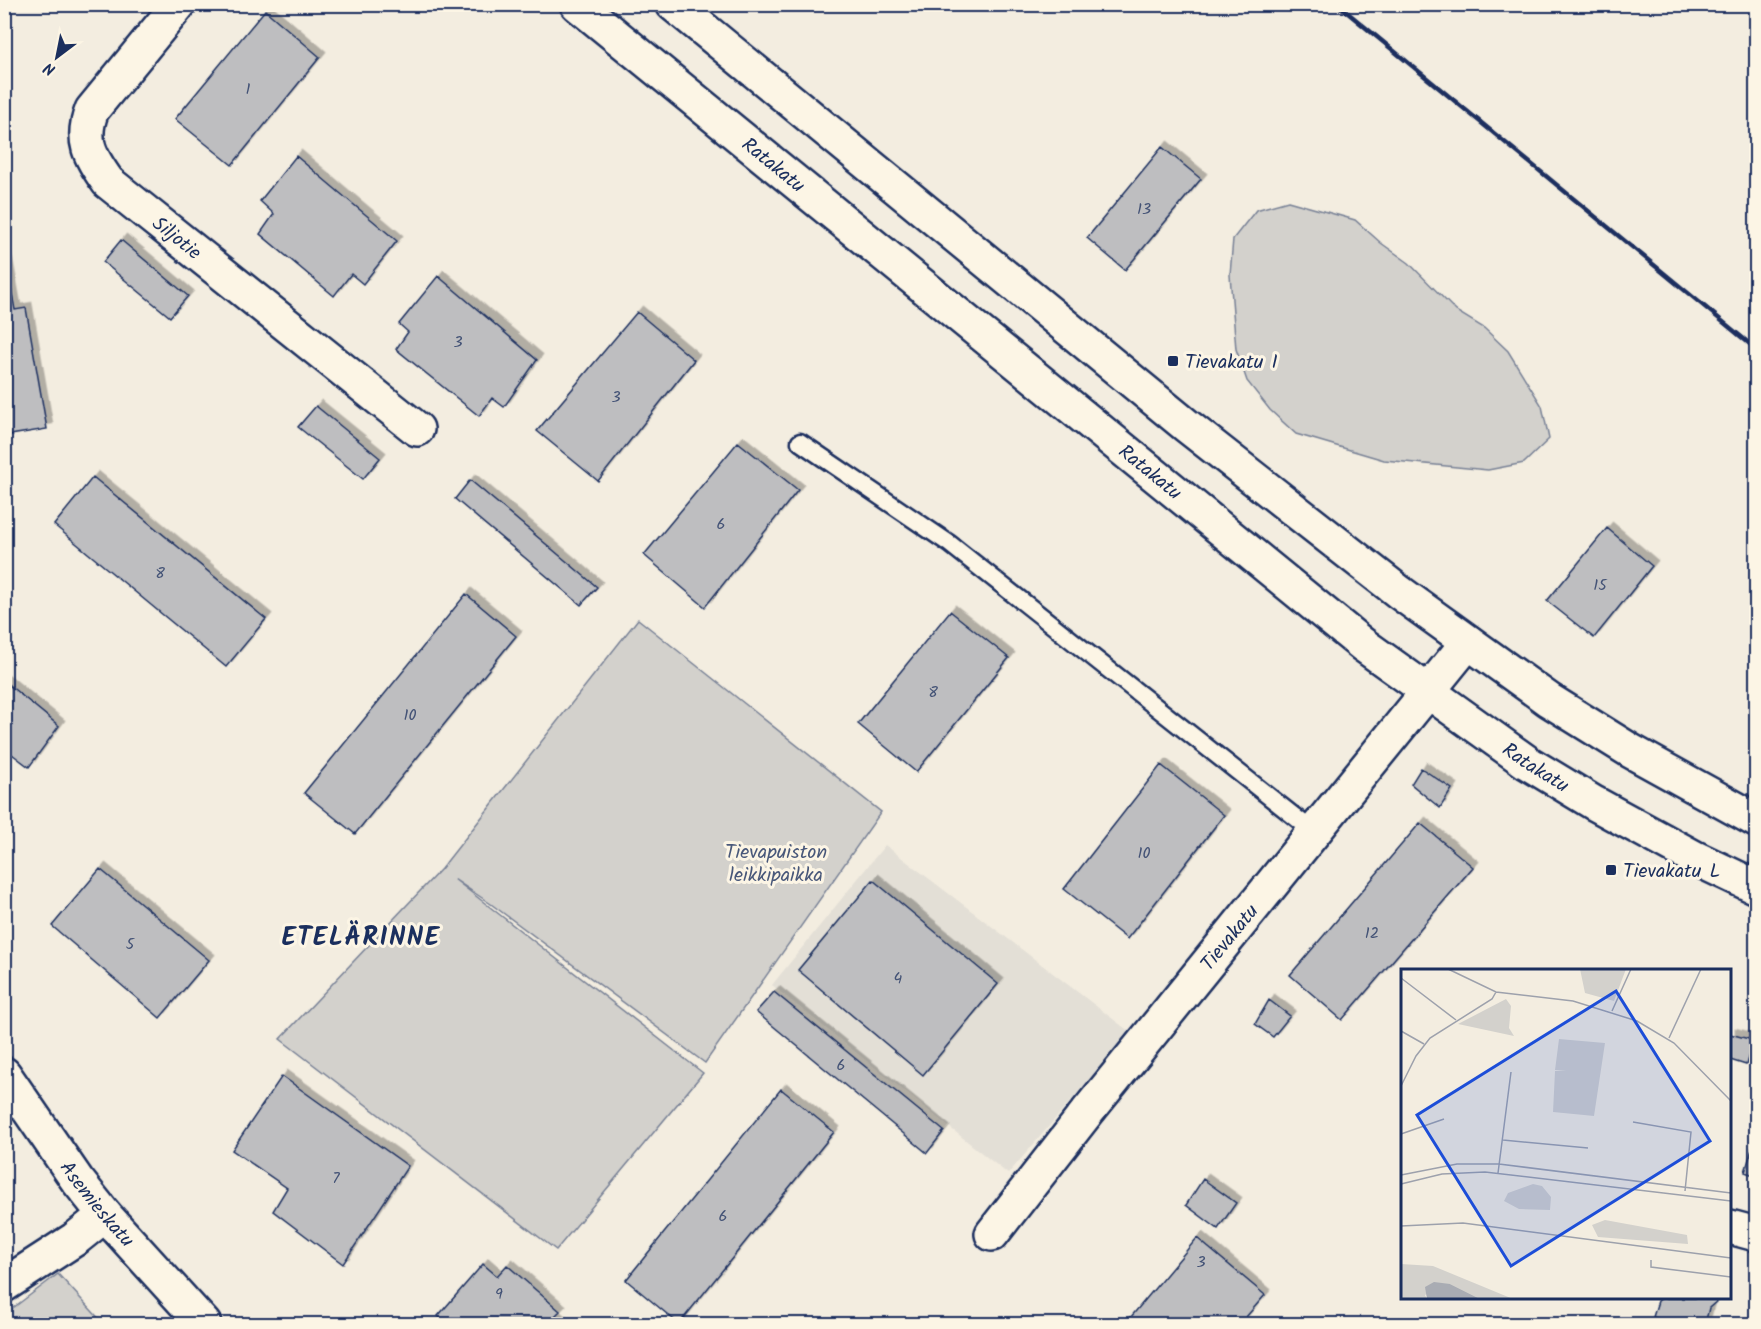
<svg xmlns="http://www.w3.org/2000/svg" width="1761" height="1329" font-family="Kalam,sans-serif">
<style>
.built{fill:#e3dfd6}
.green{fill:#d3d1cc;stroke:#778095;stroke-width:1.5}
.building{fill:#bebec0;stroke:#1b2f5e;stroke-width:1.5;filter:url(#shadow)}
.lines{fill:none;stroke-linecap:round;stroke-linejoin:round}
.lane-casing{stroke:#1b2f5e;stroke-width:21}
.street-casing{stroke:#1b2f5e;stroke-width:38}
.secondary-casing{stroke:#1b2f5e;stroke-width:38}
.lane{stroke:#fcf5e5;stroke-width:16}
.street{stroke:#fcf5e5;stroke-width:33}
.secondary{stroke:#fcf5e5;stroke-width:33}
.rail{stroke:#1b2f5e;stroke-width:4.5}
.poi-dot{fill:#1b2f5e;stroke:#fcf5e5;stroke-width:2}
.labels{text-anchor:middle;stroke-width:6;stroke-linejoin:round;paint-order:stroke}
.number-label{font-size:16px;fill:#445376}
.street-label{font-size:20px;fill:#1b2f5e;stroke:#fcf5e5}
.poi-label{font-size:20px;fill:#1b2f5e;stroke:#fcf5e5;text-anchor:start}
.park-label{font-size:20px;fill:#49587a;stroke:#fcf5e5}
.district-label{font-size:26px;font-weight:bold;letter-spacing:1.5px;fill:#1b2f5e;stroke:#fcf5e5}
.inset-road{fill:none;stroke:#9da1ac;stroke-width:1.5}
.view{fill:#1d4ed8;fill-opacity:0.15;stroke:#1d4ed8;stroke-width:3}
.inset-edge{fill:none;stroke:#1b2f5e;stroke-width:3}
</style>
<defs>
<filter id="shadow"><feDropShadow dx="5.5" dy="-5.5" stdDeviation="0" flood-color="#0004"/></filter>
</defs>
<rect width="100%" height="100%" fill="#f3ede0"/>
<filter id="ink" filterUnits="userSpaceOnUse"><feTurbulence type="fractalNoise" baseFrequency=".0167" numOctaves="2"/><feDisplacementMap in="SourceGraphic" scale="12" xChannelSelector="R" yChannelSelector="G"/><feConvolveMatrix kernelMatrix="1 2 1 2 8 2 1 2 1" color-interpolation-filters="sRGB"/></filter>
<g filter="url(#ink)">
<path class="built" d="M885,845l245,187 -122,142 -236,-189z"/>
<path class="green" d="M1288,201l67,19 26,23 28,20 47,48 28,17 24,23 34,55 7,33 -25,24 -36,7 -104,-10 -88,-26 -26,-24 -23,-29 -11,-32 -6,-74 3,-36 23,-29z
M638,619l243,193 -176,251 -214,-159 -37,-25 249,194 -147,177 -276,-211 161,-170z
M58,1274l46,50h-99v-10z"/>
<path class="building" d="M265,10l55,47 -88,108 -57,-46z
M1162,147l39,32 -76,91 -38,-32z
M296,156l101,85 -34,43 -12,-10 -17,22 -74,-62 14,-20 -14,-13z
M121,240l67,56 -18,21 -67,-55z
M4,249l11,61 11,-2 21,121 -43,7z
M438,276l99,84 -33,47 -12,-9 -13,18 -83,-67 12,-17 -9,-8z
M637,312l57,48 -96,121 -61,-50z
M316,406l64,52 -17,21 -65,-52z
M738,442l60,48 -93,117 -61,-52z
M93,477l173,142 -40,48 -172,-142z
M470,480l127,107 -16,18 -126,-106z
M1607,528l45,38 -58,72 -47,-37z
M466,594l50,42 -161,198 -51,-41z
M950,611l59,47 -93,114 -58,-48z
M4,681l55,45 -30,41 -25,-19z
M1161,765l63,50 -97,124 -63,-50z
M1421,768l31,21 -12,19 -29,-24z
M1420,823l53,44 -131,153 -52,-45z
M100,869l109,91 -49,58 -108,-92z
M873,880l125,104 -75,91 -125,-105z
M774,992l170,139 -17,22 -171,-141z
M1269,1000l21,16 -17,21 -18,-13z
M1730,1034l23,6 -7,25 -16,-5z
M282,1076l126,90 -65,98 -70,-53 14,-23 -55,-38z
M781,1089l53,43 -155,192 -53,-44z
M1756,1136v40l-11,-4z
M1203,1179l33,24 -18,26 -32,-24z
M1197,1238l68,57 -25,29h-115z
M483,1264l14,12 10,-11 53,46 -6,6 8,7h-115l-9,-8z
M1662,1298h54l1,3 -8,7 -4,16h-30l-22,-7 5,-16z"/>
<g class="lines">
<g class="lane-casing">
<path id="lane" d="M800,442l150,102 364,288"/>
</g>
<g class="street-casing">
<g id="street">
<path id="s1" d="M179,4l-87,106c-12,30 -2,47 16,72l309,247"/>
<path id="s2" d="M4,1074l73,106 28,35 99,109"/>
<path d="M1730,1227l26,7"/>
<path id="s3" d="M992,1234l92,-118 384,-474"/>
<path d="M4,1285l71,-46 30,-24"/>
</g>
</g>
<g class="secondary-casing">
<g id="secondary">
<path id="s4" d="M577,4l785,640 166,119 66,40 101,55 61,29"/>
<path d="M673,4l514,422 212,166 150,108 82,51 125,69"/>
</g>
</g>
<use href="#lane" class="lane"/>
<use href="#street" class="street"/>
<use href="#secondary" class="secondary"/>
<path class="rail" d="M1337,4l419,345"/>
</g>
</g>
<g class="poi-dot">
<rect x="1167" y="355" width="12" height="12" rx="3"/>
<rect x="1605" y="864" width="12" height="12" rx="3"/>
</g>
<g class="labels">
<g class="number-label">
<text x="248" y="94">1</text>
<text x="1144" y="214">13</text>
<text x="458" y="347">3</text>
<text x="616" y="402">3</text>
<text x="721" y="529">6</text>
<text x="160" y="578">8</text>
<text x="1600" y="590">15</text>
<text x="933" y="697">8</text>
<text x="410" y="720">10</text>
<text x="1144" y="858">10</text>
<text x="1372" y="938">12</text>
<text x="130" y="949">5</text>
<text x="898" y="983">4</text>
<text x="841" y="1070">6</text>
<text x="336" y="1183">7</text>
<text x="723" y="1221">6</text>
<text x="1201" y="1267">3</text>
<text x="499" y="1299">9</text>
</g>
<g class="street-label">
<text dy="7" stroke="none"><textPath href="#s4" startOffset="254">Ratakatu</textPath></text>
<text dy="7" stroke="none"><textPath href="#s1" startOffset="304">Siljotie</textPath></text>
<text dy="7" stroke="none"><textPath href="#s4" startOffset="740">Ratakatu</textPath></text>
<text dy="7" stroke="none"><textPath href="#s4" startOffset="1226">Ratakatu</textPath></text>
<text dy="7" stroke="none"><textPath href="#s3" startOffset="380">Tievakatu</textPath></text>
<text dy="7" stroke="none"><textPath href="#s2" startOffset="160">Asemieskatu</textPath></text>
</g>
<g class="poi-label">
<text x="1185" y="368">Tievakatu I</text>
<text x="1623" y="877">Tievakatu L</text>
</g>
<g class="park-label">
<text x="776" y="858">Tievapuiston<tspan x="776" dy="23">leikkipaikka</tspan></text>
</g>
<g class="district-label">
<text x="361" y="945">ETELÄRINNE</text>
</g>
</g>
<g transform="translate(1401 969)">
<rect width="330" height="330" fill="#f3ede0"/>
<path d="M179,0h46l-12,32 -29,-8zM105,30l5,7 -2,22 5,8 -56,-12zM158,70l46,4 -11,73 -41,-4 2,-41h11l-11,-1zM132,215l9,2 9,11 -1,13 -31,-1 -15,-8 4,-8zM204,251l82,15 1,9 -90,-7 -6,-12zM0,295l32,2 80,33h-33l-30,-15 -25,11 2,4h-26z" fill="#d3d1cc"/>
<path d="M33,313l16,2 30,15h-53l-2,-12z" fill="#a9acb3"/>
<path class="inset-road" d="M47,0l48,23 77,9 64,20 37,22 57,58M0,9l55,42M211,42l19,-42M0,62l23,13M268,69l32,-69M0,117l15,-30 14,-18 62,-39 4,-7M232,153l58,10 -6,59M0,165l43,-15M102,171l85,8M97,204l13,-101M0,206l56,-11h42l232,29M0,215l41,-10 43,-2 246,29M0,257l62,-3 268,35M250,291v7l80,10"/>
<path class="view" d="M215,22l94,150 -199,125 -94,-151z"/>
<rect width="330" height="330" class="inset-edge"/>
</g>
<rect width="1761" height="1329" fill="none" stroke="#fcf5e5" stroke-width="24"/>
<rect x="12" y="12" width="1737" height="1305" fill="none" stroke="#1b2f5e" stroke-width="2" filter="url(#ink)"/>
<g transform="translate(57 57) rotate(212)" stroke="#fcf5e5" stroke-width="4.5" paint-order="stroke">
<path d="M0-4.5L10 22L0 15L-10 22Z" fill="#1b2f5e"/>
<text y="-9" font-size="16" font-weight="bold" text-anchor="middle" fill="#1b2f5e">N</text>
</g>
</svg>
